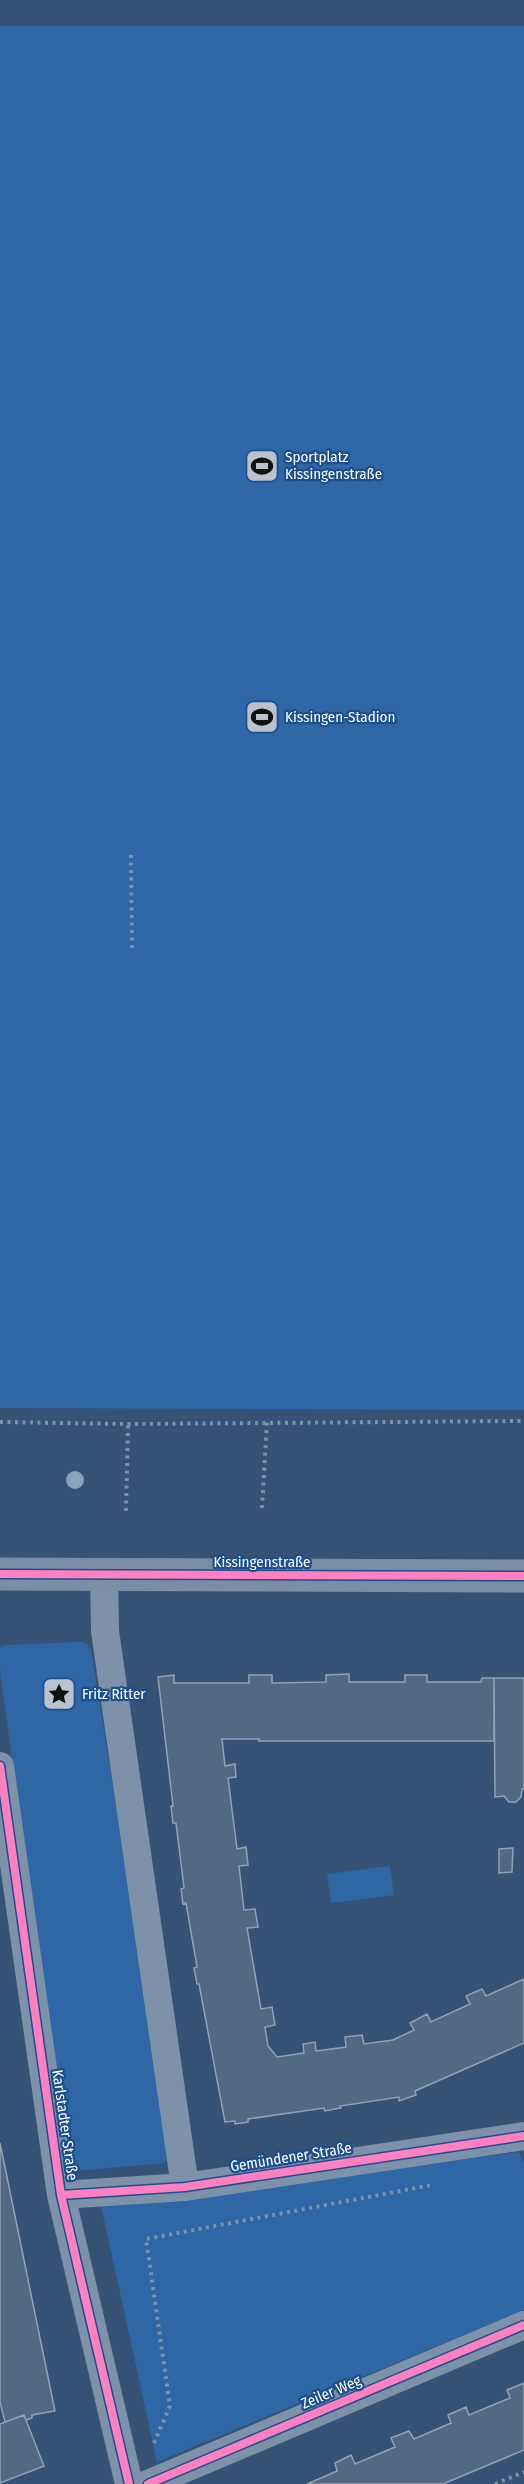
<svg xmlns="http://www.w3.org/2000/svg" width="524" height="2484" font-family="'Fira Sans Condensed',sans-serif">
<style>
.green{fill:#2f66a5}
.building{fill:#526984;stroke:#92a2b6;stroke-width:1.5}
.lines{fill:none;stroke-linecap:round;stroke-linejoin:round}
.path{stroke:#7d92a8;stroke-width:4;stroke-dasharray:3 4.5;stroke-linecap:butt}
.street{stroke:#7d92a8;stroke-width:28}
.secondary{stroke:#798da4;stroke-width:33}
.cycleway-casing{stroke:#1b4f8f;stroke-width:11}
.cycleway{stroke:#ff80c0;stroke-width:8}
.tree{fill:#8aa2be}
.labels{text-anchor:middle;stroke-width:4.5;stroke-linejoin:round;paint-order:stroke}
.poi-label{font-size:15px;fill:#fff;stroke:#1b4f8f;text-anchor:start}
.street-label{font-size:15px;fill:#fff;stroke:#1b4f8f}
</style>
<rect width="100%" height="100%" fill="#365274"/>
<path class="green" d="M0,26h524v1384l-524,-2z
M81,1642l6,2 4,6 81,502 -2,6 -6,5 -87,8 -6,-3 -5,-6 -66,-492v-22l5,-3z
M390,1866l4,29 -63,8 -4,-29z
M519,2152l5,11v147l-367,152 -56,-256z"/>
<path class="building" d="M349,1674v8h56v-7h22v7h54l1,-4h12v63h-235v-2h-37l3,27 10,-2 1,13 -8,1 9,71 9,-2 2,18 -9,1 5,44 11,-1 3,18 -11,1 14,81 11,-2 3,18 -10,2 3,19 9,11 27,-4 -1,-9 12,-2 1,9 30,-4 -1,-10 17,-2 2,9 29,-4 21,-10 -4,-7 17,-9 4,8 39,-18 -4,-8 16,-7 4,7 38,-17v64l-109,48 1,4 -17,6v-4l-59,9 1,2 -16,3 -1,-3 -76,11v3l-13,2v-3l-10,1 -26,-138h-2l-3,-16 3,-1 -11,-64 -3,1 -2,-15 3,-1 -8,-65h-3l-2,-17h2l-15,-129 16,-2v8h75v-8h23v8l54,-1v-7z
M494,1678h30v111h-2l-1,8 -5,5h-7l-5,-6 -9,1z
M513,1848l-1,24 -13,1v-24z
M0,2143l55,268 -23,4v3l-6,2 -2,-5 -19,7 -5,-20z
M524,2383v67l-81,34h-136l30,-13 -2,-8 16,-8 4,9 40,-17 -4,-9 18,-7 5,8 37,-16 -3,-8 18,-8 3,8 41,-17 -3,-8z
M24,2415l20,51 -44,17v-59z"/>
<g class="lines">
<path class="path" d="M131,855l1,94
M0,1422l128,2 396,-3
M262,1508l5,-86
M126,1511l2,-87
M154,2443l16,-37 -24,-167 286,-54
M495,2484l29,-12"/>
<path class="street" d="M104,1575l1,56 80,556
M0,1766l61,429 68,289
M61,2195l124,-8 339,-51
M148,2484l376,-159"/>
<path class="secondary" d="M0,1574l524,2"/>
<g class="cycleway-casing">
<path id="cycleway" d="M0,1574l524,2
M0,1766l61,429 68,289
M61,2195l124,-8 339,-51
M148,2484l376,-159"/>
</g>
<use href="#cycleway" class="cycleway"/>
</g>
<circle class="tree" cx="75" cy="1480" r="9"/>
<defs>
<g id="stadium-square" transform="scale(1.725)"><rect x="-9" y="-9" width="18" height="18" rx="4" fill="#b9c2ce" stroke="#1b4f8f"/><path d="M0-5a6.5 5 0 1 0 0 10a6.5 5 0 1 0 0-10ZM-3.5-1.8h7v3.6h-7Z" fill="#111"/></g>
<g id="sight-square" transform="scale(1.725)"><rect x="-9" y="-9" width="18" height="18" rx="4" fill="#b9c2ce" stroke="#1b4f8f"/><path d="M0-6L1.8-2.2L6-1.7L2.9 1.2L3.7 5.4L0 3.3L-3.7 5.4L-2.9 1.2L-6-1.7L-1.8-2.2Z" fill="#111"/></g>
</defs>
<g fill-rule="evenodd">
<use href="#stadium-square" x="262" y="466"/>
<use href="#stadium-square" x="262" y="717"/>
<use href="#sight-square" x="59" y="1694"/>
</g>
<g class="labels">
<g class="poi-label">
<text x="285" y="462">Sportplatz<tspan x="285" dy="17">Kissingenstraße</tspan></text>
<text x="285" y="722">Kissingen-Stadion</text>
<text x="82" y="1699">Fritz Ritter</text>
</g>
<g class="street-label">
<text x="262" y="1567">Kissingenstraße</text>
<text transform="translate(65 2125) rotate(82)" y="5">Karlstadter Straße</text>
<text transform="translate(291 2157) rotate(-9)" y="5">Gemündener Straße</text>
<text transform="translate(331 2392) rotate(-23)" y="5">Zeiler Weg</text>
</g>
</g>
</svg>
